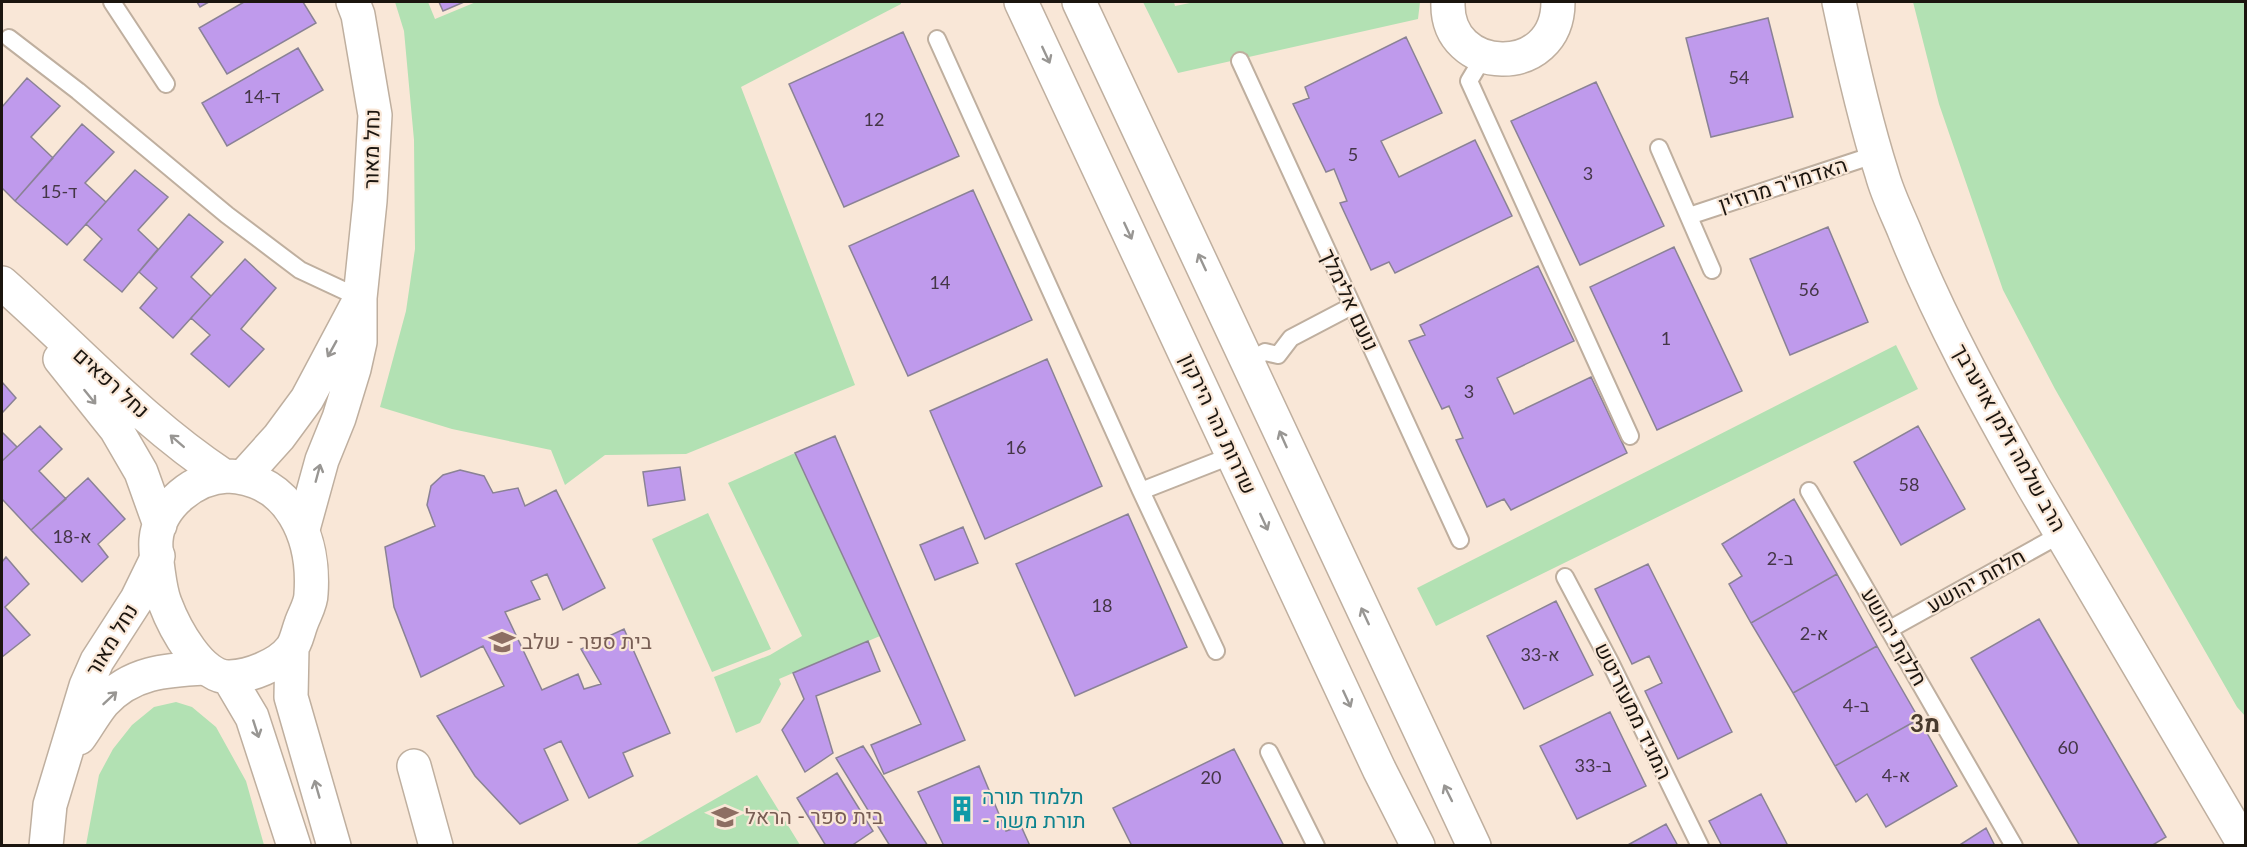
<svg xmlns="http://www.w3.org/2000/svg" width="2247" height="847" font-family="Lato,Heebo,sans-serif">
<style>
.green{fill:#b2e1b3}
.building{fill:#bf9aec;stroke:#8a8295;stroke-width:1.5}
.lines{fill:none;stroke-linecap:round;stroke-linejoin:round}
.service-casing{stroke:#bfaf9f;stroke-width:20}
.minor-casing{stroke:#bfaf9f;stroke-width:36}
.tertiary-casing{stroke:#bfaf9f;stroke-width:36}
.secondary-casing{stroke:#bfaf9f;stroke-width:36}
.service{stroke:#fff;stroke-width:16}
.minor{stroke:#fff;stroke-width:33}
.tertiary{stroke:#fff;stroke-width:33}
.secondary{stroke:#fff;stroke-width:33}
.oneway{stroke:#989693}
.labels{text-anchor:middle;stroke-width:4.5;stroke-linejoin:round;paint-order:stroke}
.number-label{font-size:18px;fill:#443646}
.street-label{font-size:21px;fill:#1b150f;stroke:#f9e7d7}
.education-label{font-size:21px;fill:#785e54;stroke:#f9e7d7;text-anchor:start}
.culture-label{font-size:21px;fill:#0d838f;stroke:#f9e7d7;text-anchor:start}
.quarter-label{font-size:24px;font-weight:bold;fill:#483a2d;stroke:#f9e7d7}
</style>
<rect width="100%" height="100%" fill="#f9e7d7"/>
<path class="green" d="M395,2h33l7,17 41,-17h425v2l-160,83 114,298 -169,69 -81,1 -40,30 -14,-35 -99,-21 -72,-22 26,-96 9,-62 -1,-109 -10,-109z
M1143,2h31l1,4 20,-4h225l-2,17 -240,54z
M1913,2h332v714l-8,-9 -182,-318 -52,-99 -64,-186z
M1896,345l22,44 -482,237 -19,-38z
M795,453l85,183 -101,43 2,5 -21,39 -24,10 -22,-56 56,-22 32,-19 -74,-153z
M708,513l63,136 -59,23 -60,-133z
M176,702l16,5 24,20 30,54 18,64h-178l13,-70 14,-26 19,-24 22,-18z
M757,775l43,70h-165z"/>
<path class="building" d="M197,2h12l-9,5z
M244,2h59l13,21 -89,51 -28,-46z
M439,2h25l-21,9z
M1768,18l25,99 -82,20 -25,-99z
M903,32l56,124 -115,51 -55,-123z
M1406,37l36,76 -61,28 18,36 76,-37 37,76 -117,57 -6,-11 -18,8 -31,-67 7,-2 -13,-32 -8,3 -33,-68 16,-6 -4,-11z
M298,48l25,42 -96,56 -25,-43z
M27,78l33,28 -29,31 22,21 -38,43 -13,-13v-81z
M1596,82l68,144 -84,39 -69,-144z
M82,124l32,28 -29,31 21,19 -39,43 -52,-44z
M135,170l33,27 -30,33 20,19 -36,43 -38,-32 18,-21 -16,-15z
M973,190l59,130 -124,56 -59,-130z
M189,214l34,28 -32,35 20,19 -38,42 -33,-30 17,-20 -18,-16z
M1828,227l40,95 -78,33 -40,-96z
M1674,247l68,144 -85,39 -67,-143z
M245,259l31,29 -35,41 23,20 -35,38 -38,-33 19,-19 -19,-17z
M1538,266l36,75 -77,37 17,36 77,-37 36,76 -116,57 -7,-11 -17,8 -31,-67 7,-2 -14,-32 -7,3 -33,-68 16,-6 -5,-10z
M1047,359l55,127 -117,53 -55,-128z
M2,382l14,16 -14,15z
M40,426l22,23 -23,22 27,28 -35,31 -29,-31v-38z
M1918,426l47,83 -64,36 -47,-83z
M2,432l15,15 -15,14z
M835,436l130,304 -81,34 -13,-29 50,-21 -126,-271z
M680,467l5,33 -37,6 -5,-34z
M460,470l24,6 9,17 25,-5 7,18 31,-16 49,98 -42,22 -16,-36 -16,7 9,18 -35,13 37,78 36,-16 6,15 17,-5 -20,-35 43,-20 46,104 -47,20 10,23 -44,22 -28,-57 -17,8 24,51 -48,24 -45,-48 -38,-60 67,-30 -21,-40 -62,31 -27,-70 -9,-60 50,-21 -8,-21 4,-19 12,-11z
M88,478l37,41 -27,25 10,13 -26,25 -51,-52z
M1794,499l43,75 -86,49 -22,-39 13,-8 -20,-32z
M1128,514l59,133 -112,49 -59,-132z
M963,527l15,36 -43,17 -15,-35z
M6,557l23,27 -24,23 25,28 -28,22v-95z
M1648,564l84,168 -54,27 -33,-68 17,-8 -13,-27 -17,8 -37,-75z
M1837,574l40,72 -84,47 -42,-70z
M1556,601l37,74 -69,34 -37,-73z
M2039,619l127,218 -15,9h-71l-109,-188z
M868,641l12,30 -64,25 17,57 -28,19 -23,-42 22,-31 -11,-26z
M1877,646l42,73 -84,47 -42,-73z
M1610,712l36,74 -69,33 -37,-73z
M1919,719l38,67 -71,41 -19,-33 -11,8 -21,-36z
M863,746l65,100h-38l-54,-88z
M1234,749l50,97h-152l-19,-38z
M979,766l27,65 15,-5 9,20h-86l-26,-54z
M837,773l36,58 -22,15h-25l-29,-48z
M1761,794l27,52h-66l-13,-25z
M1666,824l12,22h-52z
M1986,828l9,18h-37z"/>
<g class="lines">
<g class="service-casing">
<path id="service" d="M112,2l54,82
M9,38l69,53 149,124 73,55 60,28
M937,39l204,452 75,160
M1484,56l-15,25 161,355
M1240,61l220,479
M1659,148l53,122
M1689,216l188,-62
M1248,361l17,-9 13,3 13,-17 61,-32
M1141,491l92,-36
M1809,491l205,355
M1565,577l45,85 90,184
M1890,629l173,-96
M1269,752l47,94"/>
</g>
<g class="minor-casing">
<path id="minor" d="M1448,2c-3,74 110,78 110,0
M1839,2c12,57 25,116 43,172 5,19 14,37 22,56 35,88 82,173 129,256l212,360
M243,477l36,-40 28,-38 50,-94
M303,529l19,-69 17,-42 15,-49 6,-27v-44l10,-97 5,-86 -17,-100 -5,-13
M79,738c8,-11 15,-24 24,-35 28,-31 63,-33 102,-35
M414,766l22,80
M46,846l4,-41 36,-119 11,-25 40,-62 21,-43"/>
</g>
<g class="tertiary-casing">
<path id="tertiary" d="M2,283c73,64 140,139 222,193
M60,359l56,70 25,43 19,53
M228,476c63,3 87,62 83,118 0,10 -7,21 -10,30 -3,8 -5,19 -10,25 -12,16 -41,27 -61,28 -29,2 -56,-50 -65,-74 -5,-12 -10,-50 -9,-63 3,-35 39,-63 72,-64z
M292,648l-1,49 43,149
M229,678l23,39 42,129"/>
</g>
<g class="secondary-casing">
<path id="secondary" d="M1021,2l358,767 39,77
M1079,2l395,844"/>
</g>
<use href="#service" class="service"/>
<use href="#minor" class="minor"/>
<use href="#tertiary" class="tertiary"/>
<use href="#secondary" class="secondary"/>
</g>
<defs><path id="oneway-shaft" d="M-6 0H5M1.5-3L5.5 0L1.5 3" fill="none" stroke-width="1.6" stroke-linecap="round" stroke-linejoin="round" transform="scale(1.5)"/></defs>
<g class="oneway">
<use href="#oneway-shaft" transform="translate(1046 55) rotate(65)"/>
<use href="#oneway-shaft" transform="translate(1128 231) rotate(65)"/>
<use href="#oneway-shaft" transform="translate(1202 262) rotate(-115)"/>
<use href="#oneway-shaft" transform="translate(332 349) rotate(119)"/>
<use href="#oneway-shaft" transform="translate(90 397) rotate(51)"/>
<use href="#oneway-shaft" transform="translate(1283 439) rotate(-114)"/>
<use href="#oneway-shaft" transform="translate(177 441) rotate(-139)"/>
<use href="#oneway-shaft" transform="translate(318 473) rotate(-75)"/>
<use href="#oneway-shaft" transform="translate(1264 522) rotate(65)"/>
<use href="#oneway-shaft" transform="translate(1365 616) rotate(-115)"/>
<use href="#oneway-shaft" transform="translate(110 698) rotate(-43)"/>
<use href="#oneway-shaft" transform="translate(1347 699) rotate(65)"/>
<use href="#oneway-shaft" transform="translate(256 729) rotate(72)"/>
<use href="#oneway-shaft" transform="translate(317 789) rotate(-106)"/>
<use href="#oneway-shaft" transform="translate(1448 793) rotate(-116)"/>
</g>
<defs>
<g id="school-bare" transform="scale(2.07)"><path d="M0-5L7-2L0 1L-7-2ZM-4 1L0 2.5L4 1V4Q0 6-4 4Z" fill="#8d6e63" stroke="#f9e7d7" stroke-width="2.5" paint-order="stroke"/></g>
<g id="building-bare" transform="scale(2.07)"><path d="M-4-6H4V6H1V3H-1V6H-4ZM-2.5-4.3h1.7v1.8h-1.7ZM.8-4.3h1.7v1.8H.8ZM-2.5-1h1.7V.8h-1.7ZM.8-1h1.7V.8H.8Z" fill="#0f9aa8" stroke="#f9e7d7" stroke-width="2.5" paint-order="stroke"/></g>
</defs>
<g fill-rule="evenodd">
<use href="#school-bare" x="502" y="642"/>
<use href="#building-bare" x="962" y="809"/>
<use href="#school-bare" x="725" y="817"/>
</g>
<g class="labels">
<g class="number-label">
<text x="1739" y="84">54</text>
<text x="262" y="103">14-ד</text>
<text x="874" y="126">12</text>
<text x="1353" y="161">5</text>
<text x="1588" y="180">3</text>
<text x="59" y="198">15-ד</text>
<text x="940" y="289">14</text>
<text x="1809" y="296">56</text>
<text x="1666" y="345">1</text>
<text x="1469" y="398">3</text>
<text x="1016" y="454">16</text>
<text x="1909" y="491">58</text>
<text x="72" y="543">18-א</text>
<text x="1780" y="565">2-ב</text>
<text x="1102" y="612">18</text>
<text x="1814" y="640">2-א</text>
<text x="1540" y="661">33-א</text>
<text x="1856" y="712">4-ב</text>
<text x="2068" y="754">60</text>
<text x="1593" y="772">33-ב</text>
<text x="1896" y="782">4-א</text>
<text x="1211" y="784">20</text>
</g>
<g class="street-label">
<text transform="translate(372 149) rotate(-89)" y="7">נחל מאור</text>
<text transform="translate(1783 185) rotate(-18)" y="7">האדמו"ר מרוז'ין</text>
<text transform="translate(1349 300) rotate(65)" y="7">נועם אלימלך</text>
<text transform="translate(111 383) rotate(42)" y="7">נחל רפאים</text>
<text transform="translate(1218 424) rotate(65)" y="7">שדרות נהר הירקון</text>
<text transform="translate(2009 438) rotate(61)" y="7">הרב שלמה זלמן אויערבך</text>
<text transform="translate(1976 581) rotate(-29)" y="7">חלחת יהושע</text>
<text transform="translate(1894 637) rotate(60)" y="7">חלקת יהושע</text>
<text transform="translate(112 640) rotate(-59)" y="7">נחל מאור</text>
<text transform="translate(1633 711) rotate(64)" y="7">המגיד ממעזריטש</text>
</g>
<g class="education-label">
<text x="522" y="649">בית ספר - שלב</text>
<text x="745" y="824">בית ספר - הראל</text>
</g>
<g class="culture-label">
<text x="982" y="804">תלמוד תורה<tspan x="982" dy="24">- תורת משה</tspan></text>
</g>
<g class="quarter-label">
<text x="1925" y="732">מ3</text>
</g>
</g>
<rect width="2247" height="847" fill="none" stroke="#1b150f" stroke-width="6"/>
</svg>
